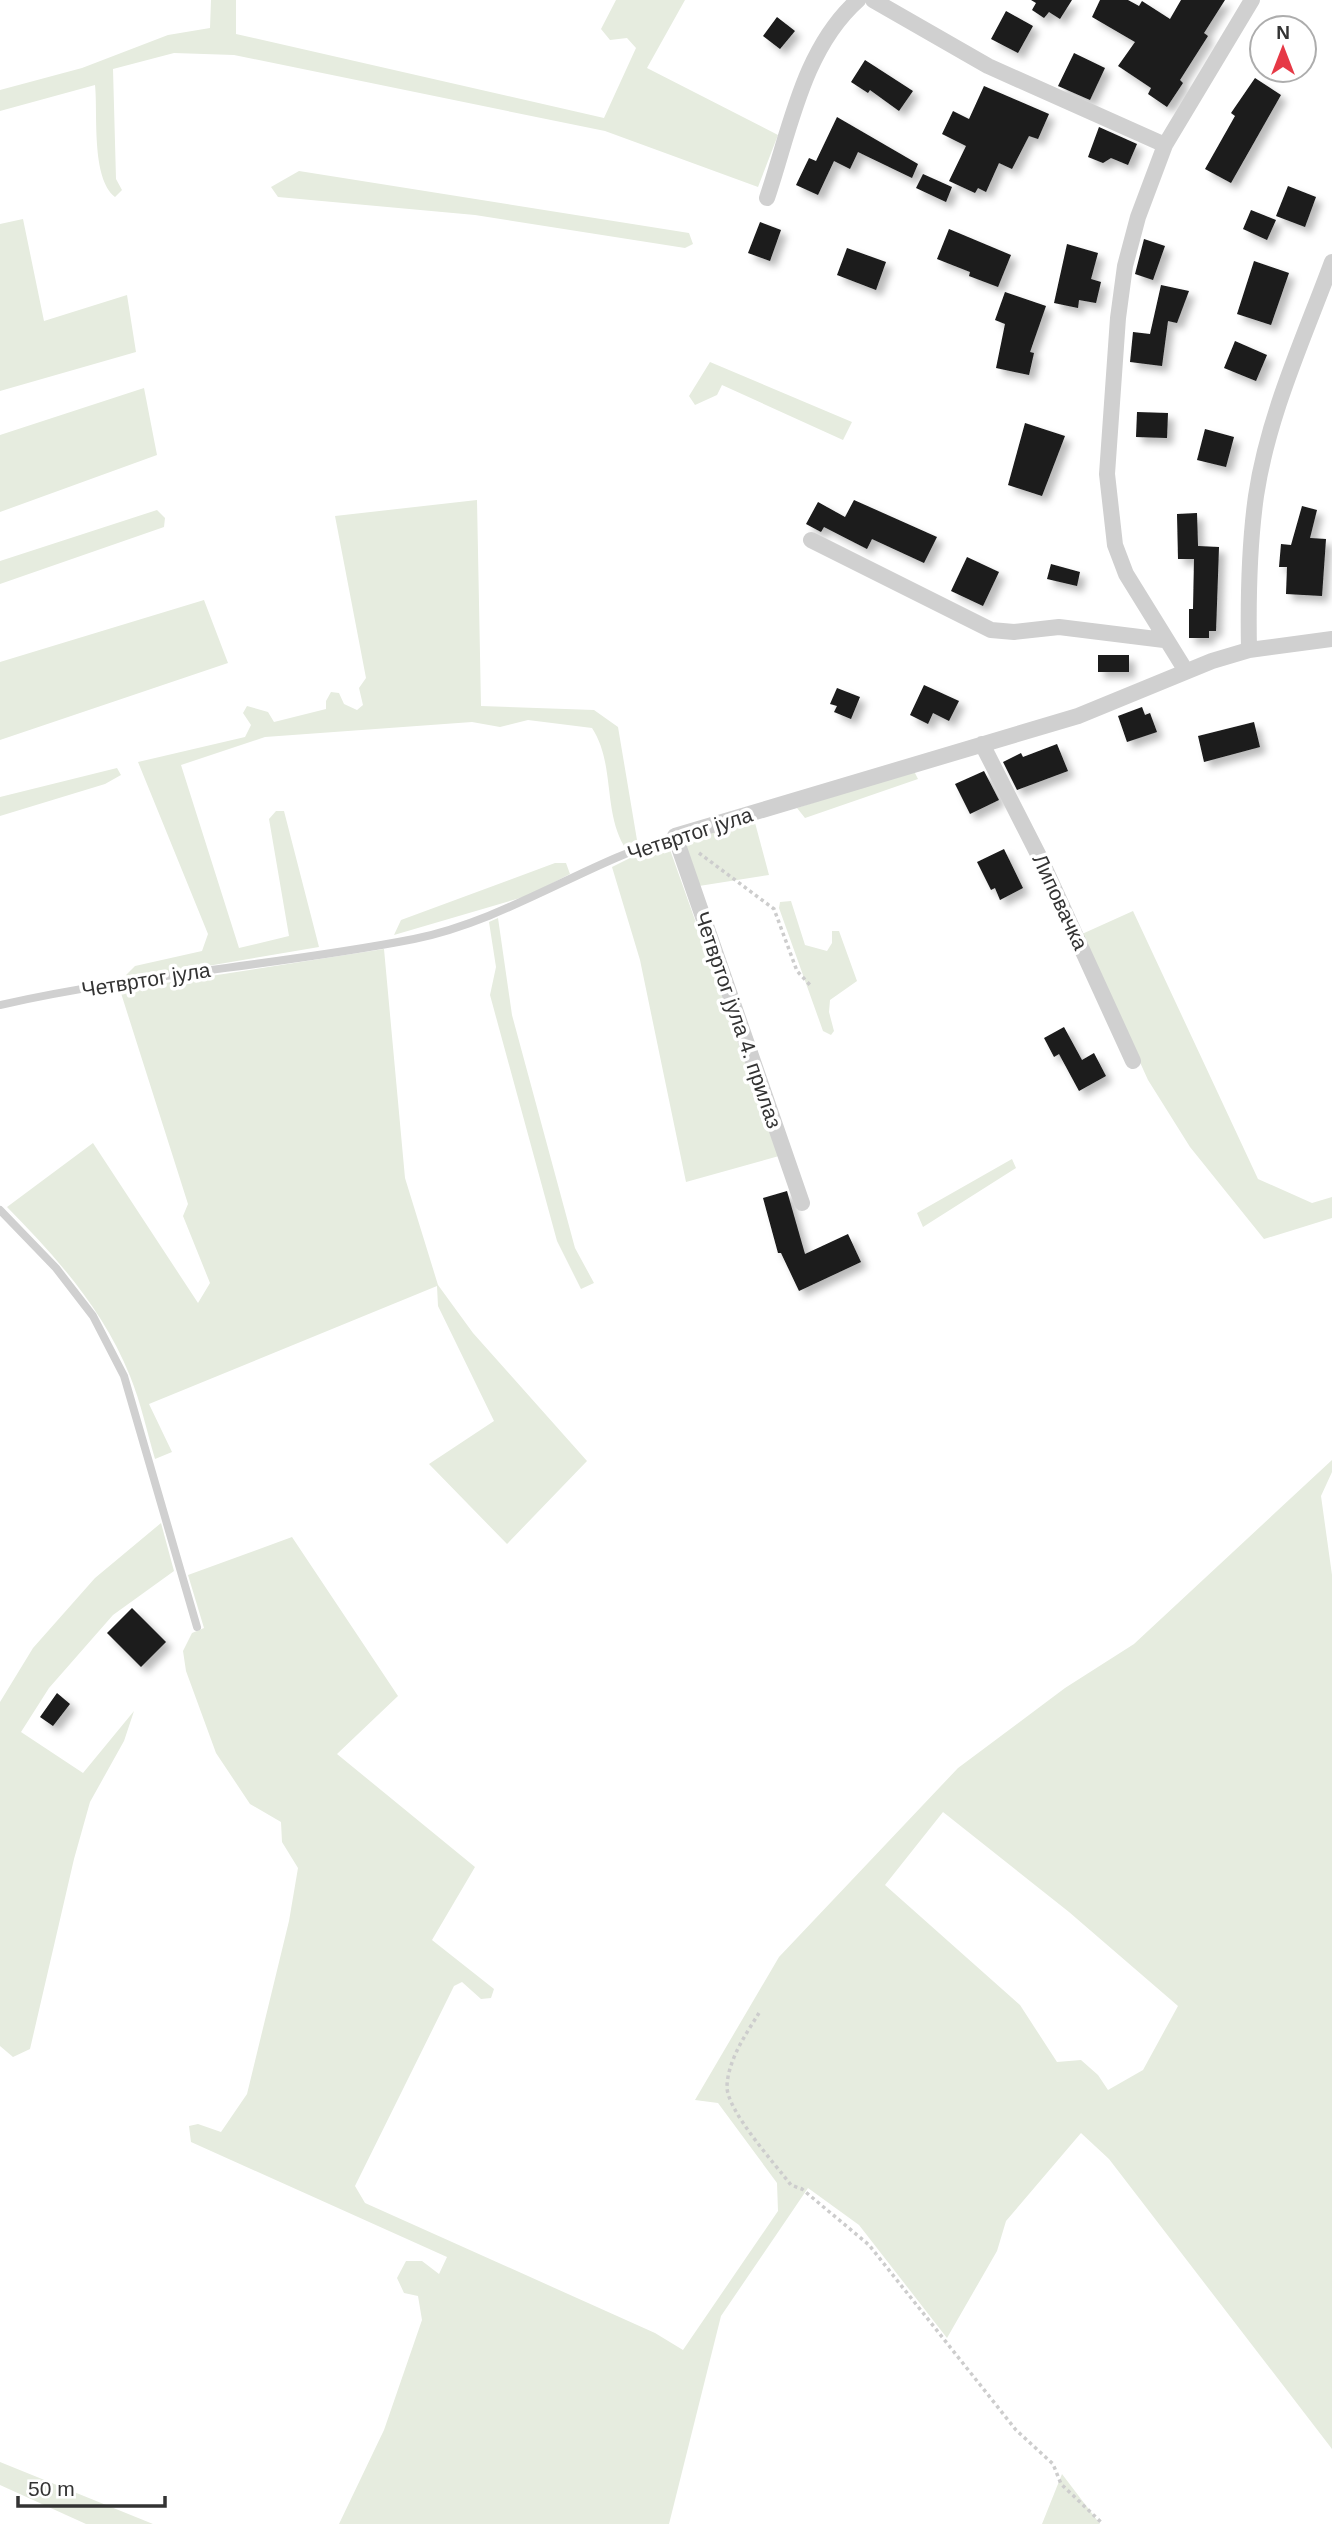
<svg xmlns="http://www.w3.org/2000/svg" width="1332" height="2524" font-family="Arial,sans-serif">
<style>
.green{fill:#e6ecdf;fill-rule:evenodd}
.building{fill:#1a1a1a;filter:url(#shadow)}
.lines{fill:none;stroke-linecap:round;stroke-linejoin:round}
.path{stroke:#cdcdcd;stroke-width:3.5;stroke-dasharray:3.5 3.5;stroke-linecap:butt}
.lane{stroke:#d0d0d0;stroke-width:8}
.street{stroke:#d0d0d0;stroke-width:16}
.labels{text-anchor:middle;stroke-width:7;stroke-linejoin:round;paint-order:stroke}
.street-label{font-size:21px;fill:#333;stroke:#fff}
</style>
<defs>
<filter id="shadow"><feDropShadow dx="6" dy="6" stdDeviation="3.5" flood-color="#0004"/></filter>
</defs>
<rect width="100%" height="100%" fill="#fff"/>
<path class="green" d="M211,0h25v34l368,84 32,-70 -9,-10 -17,2 -9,-11 15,-29h69l-38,68 131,67 -20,52 -153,-56 -371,-76 -60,-2 -61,16 3,110 6,11 -7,7c-24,-19 -17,-83 -20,-112l-95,26v-21l82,-22 86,-33 42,-7z
M299,171l390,62 4,11 -8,4 -210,-33 -197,-18 -7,-10z
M23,219l21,102 83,-26 9,57 -136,39v-167z
M710,362l142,60 -9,18 -121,-55 -5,10 -22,10 -6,-9z
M144,388l13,67 -157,57v-77z
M477,500l4,206 113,4 24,17 19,113 -13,6c-21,-36 -9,-83 -32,-118l-64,-8 -28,7 -28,-5 -207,15 -84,28 58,183 50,-12 -20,-117 7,-8h8l35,136 -188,32 -5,-4 9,-9 67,-15 6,-17 -70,-172 107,-25 6,-12 -8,-12 4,-7 21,6 6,10 52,-13v-8l5,-9 8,1 5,11 13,6 6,-5 -4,-17 7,-10 -31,-162z
M157,510l8,8 -1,9 -164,57v-23z
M204,600l24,63 -228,77v-78z
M117,768l4,7 -16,9 -105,32v-19z
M913,769l5,10 -113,39 -8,-10z
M754,819l15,56 -70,11 -17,-46z
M668,844l111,312 -93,26 -46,-222 -28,-93 34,-17z
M555,863h11l4,11 -43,22 -133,39 7,-15z
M791,901l14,44 22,6 5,-8v-12h7l18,50 -27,19 -1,12 5,19 -3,4 -8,-4 -44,-123 1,-6z
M1133,911l125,268 54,24 20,-6v21l-68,21 -74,-92 -42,-67 -66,-146z
M498,918l14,97 63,233 19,35 -13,6 -24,-48 -67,-246 6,-28 -7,-45z
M384,949l21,229 33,107 35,48 114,128 -80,83 -78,-80 65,-43 -56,-115 -1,-20 -288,118 23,48 -17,7c-8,-27 -14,-56 -25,-83 -27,-67 -73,-118 -123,-169l86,-64 105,160 12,-20 -27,-67 5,-12 -68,-214z
M1012,1159l4,9 -93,59 -6,-14z
M1332,1460v12l-11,24 11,79v874l-223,-290 -28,-26 -75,88 -9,30 -50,87 -88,-113 -51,-37 -87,128 -52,208h-330l45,-94 38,-110 -4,-24 -14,-3 -7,-15 9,-17h16l17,13 8,-17 -256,-115 -2,-16 9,-2 23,8 26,-38 42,-173 9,-53 -16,-26 -1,-20 -31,-18 -34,-51 -30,-82 -3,-20 9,-18 12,-5 -16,-53 104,-38 106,159 -61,58 138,113 -43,73 62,49 -3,9 -10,1 -19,-17 -8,4 -99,200 10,17 290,130 28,17 95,-139 -1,-28 -59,-80 -23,-3 84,-143 179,-189 107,-80 69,-44zM943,1812l126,100 109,94 -35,64 -35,20 -10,-15 -17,-15 -24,2 -37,-57 -135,-120z
M161,1523l13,48 -61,44 -64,73 -28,44 62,41 51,-62 -10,30 -34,61 -16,57 -44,190 -17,8 -13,-11v-344l33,-54 62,-70z
M0,2462l153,62h-67l-86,-39z
M1062,2474l38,50h-58z"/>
<path class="building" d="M1031,0h41l-12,19 -11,-7 -5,6 -12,-8 4,-7z
M1100,0h28l11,6 3,-5 28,18 11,-19h44l-21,33 4,3 -28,44 3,3 -16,24 -19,-13 3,-6 -33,-22 17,-24 -43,-25z
M1006,11l27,15 -15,27 -27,-14z
M777,17l18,14 -15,18 -17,-13z
M1074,53l31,15 -15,32 -32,-14z
M865,60l48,31 -14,20 -29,-21 -2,3 -17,-11z
M1255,78l26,17 -50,88 -26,-14 30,-53 -4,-3z
M984,86l65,28 -11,25 -9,-3 -17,33 -13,-6 -13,29 -8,-4 -3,5 -26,-12 17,-35 -24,-12 11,-23 16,8z
M837,117l81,47 -6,14 -54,-26 -8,17 -16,-8 -16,34 -22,-10 13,-27 7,3z
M1099,127l38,17 -9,21 -17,-7 -8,5 -15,-6z
M923,174l29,13 -6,15 -30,-14z
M1288,186l28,11 -11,30 -29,-11z
M1251,210l25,10 -9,20 -24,-11z
M760,222l21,8 -11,31 -22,-8z
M949,229l62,26 -13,32 -29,-11 1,-4 -33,-13z
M1144,239l21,7 -12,34 -18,-6z
M1067,244l31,9 -7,26 10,3 -5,21 -17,-3 -1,8 -24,-5z
M847,248l39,14 -10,28 -39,-15z
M1254,261l35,12 -18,52 -34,-11z
M1161,285l28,6 -12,32 -9,-2 -6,45 -32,-4 3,-30 17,2z
M1005,292l41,14 -16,46 4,1 -5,22 -33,-7 9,-44 -10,-4z
M1235,341l32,14 -11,26 -32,-13z
M1137,412l31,1 -1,25 -31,-1z
M1025,423l40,13 -23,60 -34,-11z
M1205,429l29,8 -8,30 -29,-7z
M854,500l83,37 -13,26 -52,-24 -5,10 -43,-22 -3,5 -15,-8 12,-22 27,15z
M1302,506l15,4 -7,28 16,1 -4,57 -36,-2 1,-27h-8l2,-23 10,1z
M1197,513l1,33 21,1 -3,84h-7v7h-20v-29h4l1,-50h-16l-1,-45z
M967,557l32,15 -16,34 -32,-15z
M1051,564l29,8 -3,14 -30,-7z
M1098,655h31v17h-31z
M924,685l35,16 -10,20 -16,-8 -5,11 -18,-9z
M837,688l23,9 -9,22 -17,-7 3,-6 -7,-2z
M1142,707l3,8 5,-2 7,19 -30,10 -9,-26z
M1254,722l6,25 -56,15 -6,-26z
M1057,744l11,27 -51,19 -14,-28 18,-9 2,4z
M984,771l15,29 -29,14 -15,-30z
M1004,849l19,39 -23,12 -5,-12 -4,2 -14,-28z
M1064,1027l18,33 12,-7 12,23 -27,15 -20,-37 -5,3 -10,-19z
M787,1191l18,63 43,-20 13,28 -62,29 -18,-38h-3l-15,-55z
M132,1608l34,34 -25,25 -34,-34z
M57,1693l13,11 -17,22 -13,-9z"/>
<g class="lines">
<path class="path" d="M699,853l75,56 23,62 13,14
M759,2013c-13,21 -31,47 -32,73 -1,24 49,79 64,99l11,4 67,56 147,185 37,34 8,20 42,40"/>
<path class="lane" d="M0,1005c136,-31 277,-39 414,-66 93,-19 171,-76 261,-103
M0,1210l56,58 37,48 31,60 73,251"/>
<path class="street" d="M873,0l115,66 177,79
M767,198c23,-68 36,-149 91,-198
M811,540l180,90 23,2 45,-5 105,13
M1249,650c-1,-51 0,-104 7,-154 12,-81 48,-158 76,-234
M1186,671l-60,-97 -11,-29 -8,-71 11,-156 7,-52 13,-49 27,-72 87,-145
M982,744l60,118 91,199
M802,1203l-127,-367 403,-120 134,-55 37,-11 83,-11"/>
</g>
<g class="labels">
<g class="street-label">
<text transform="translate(690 834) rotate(-18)" y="7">Четвртог јула</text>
<text transform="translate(1060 902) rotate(65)" y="7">Липовачка</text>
<text transform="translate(146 980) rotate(-9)" y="7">Четвртог јула</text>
<text transform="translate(738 1020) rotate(71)" y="7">Четвртог јула 4. прилаз</text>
</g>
</g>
<g transform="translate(1283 49)"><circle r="33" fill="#ffffff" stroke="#adadad" stroke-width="2"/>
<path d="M0-5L12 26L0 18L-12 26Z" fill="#e63946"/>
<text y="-10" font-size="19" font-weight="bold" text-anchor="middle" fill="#333333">N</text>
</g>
<path d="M18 2496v10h147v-10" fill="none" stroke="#333333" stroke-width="3.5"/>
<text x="28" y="2496" font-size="21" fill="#333333" stroke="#ffffff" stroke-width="5" paint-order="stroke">50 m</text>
</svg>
